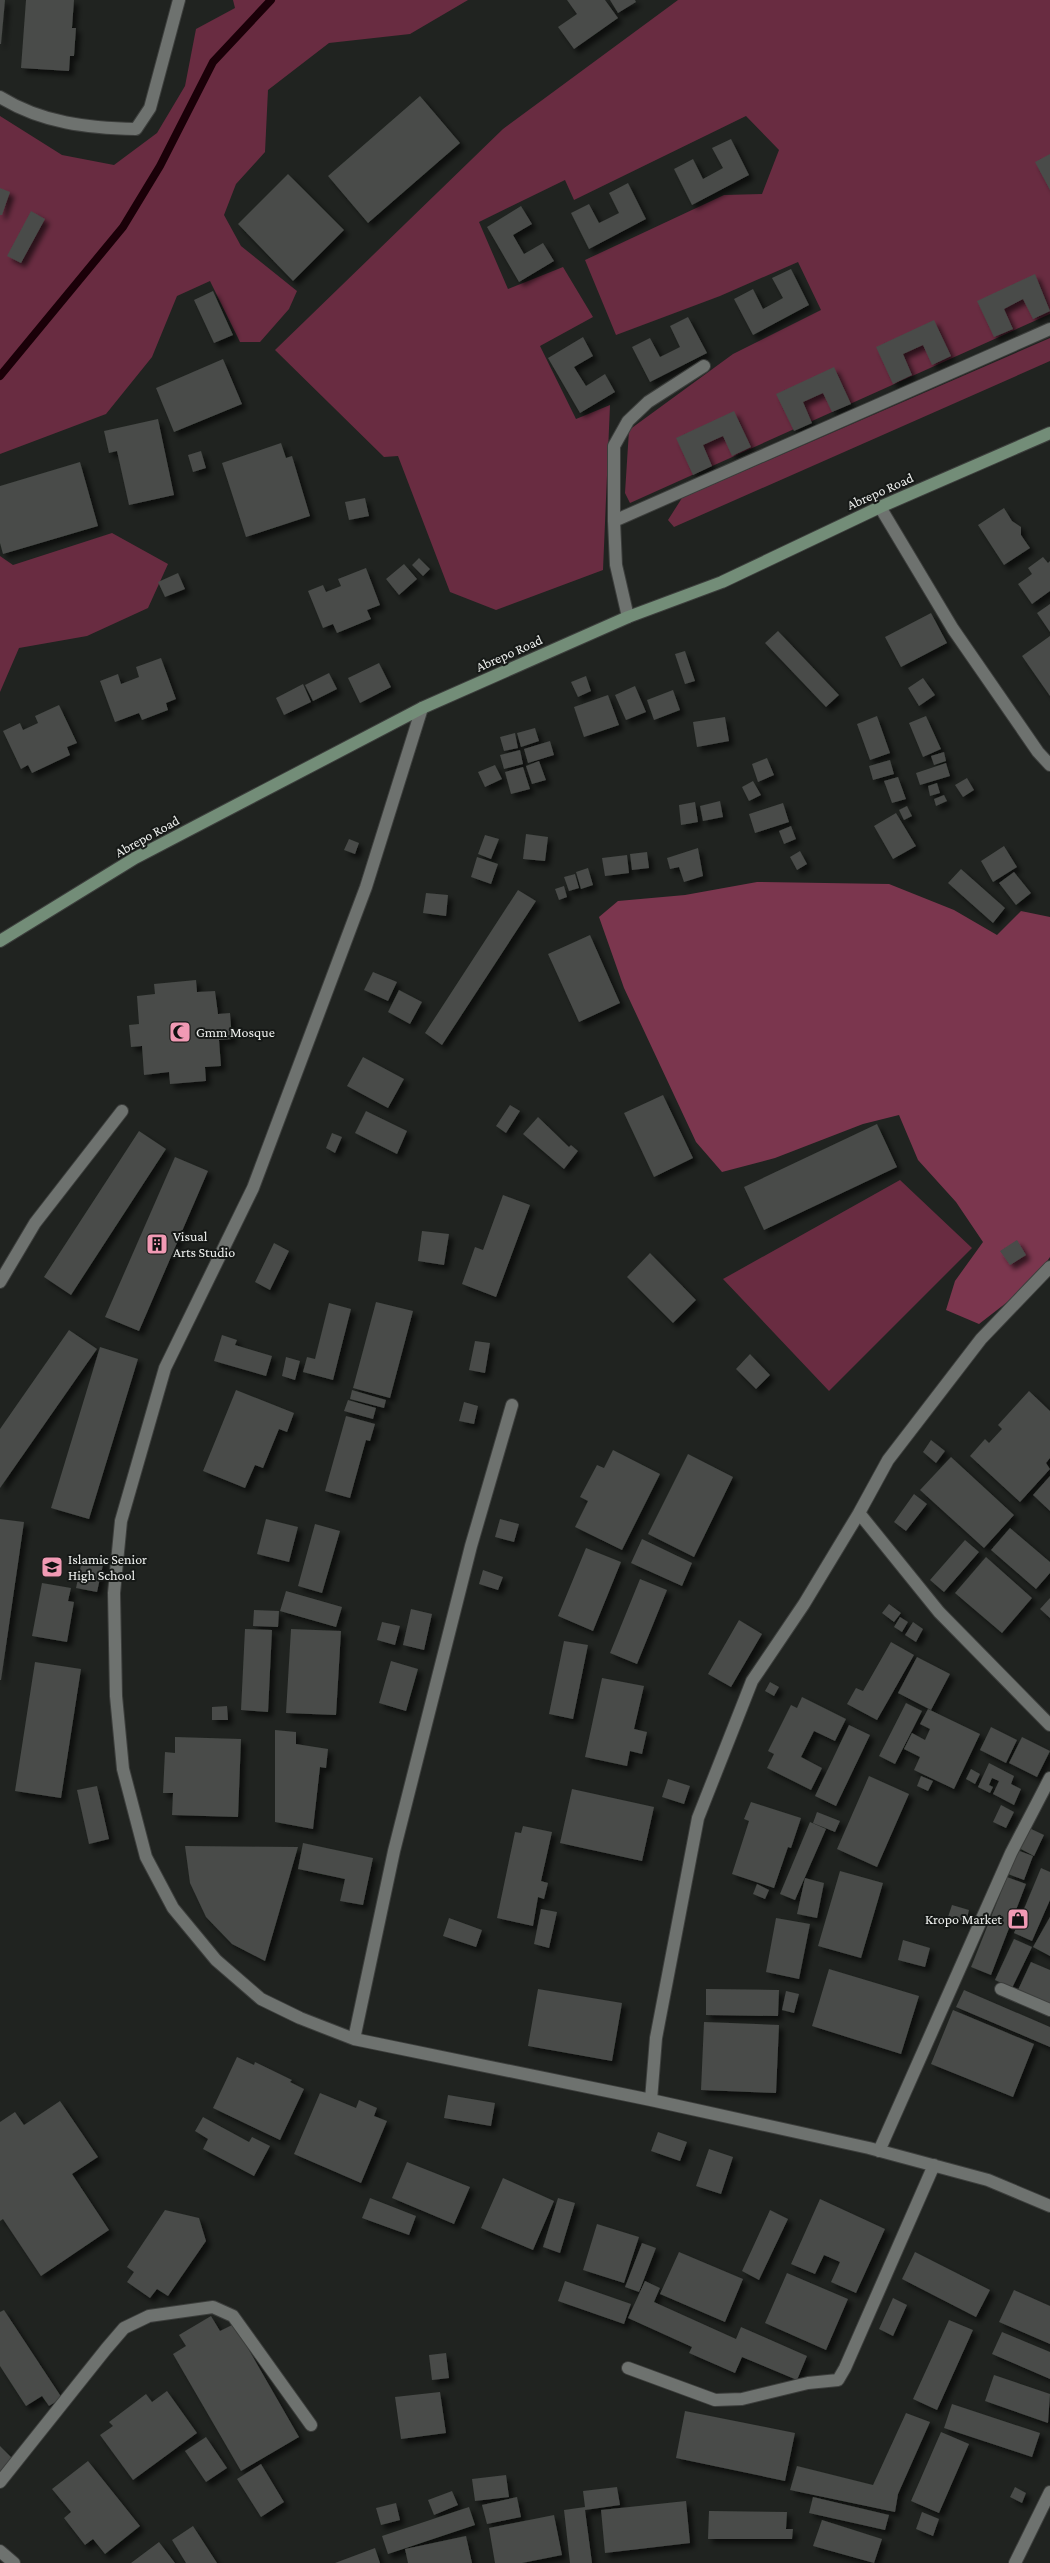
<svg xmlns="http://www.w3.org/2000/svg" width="1050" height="2563" font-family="'Crimson Pro',serif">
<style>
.green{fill:#692c41}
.forest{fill:#7b364e}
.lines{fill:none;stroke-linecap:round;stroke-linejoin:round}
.stream{stroke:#1a0008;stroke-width:8}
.building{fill:#484b48;filter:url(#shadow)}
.street-casing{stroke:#3c3e3c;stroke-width:14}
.secondary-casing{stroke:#3c3e3c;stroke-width:14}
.street{stroke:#6e726f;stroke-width:12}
.secondary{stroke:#738d78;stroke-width:12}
.labels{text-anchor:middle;stroke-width:4;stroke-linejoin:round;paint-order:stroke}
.street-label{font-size:14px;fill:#eff1ef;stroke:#161917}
.poi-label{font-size:14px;fill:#eff1ef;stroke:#161917;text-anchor:start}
</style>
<defs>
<filter id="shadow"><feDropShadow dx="4.5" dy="4.5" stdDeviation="2.5" flood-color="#0009"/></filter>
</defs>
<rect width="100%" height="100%" fill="#202320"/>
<path class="green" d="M233,0h235l-58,34 -81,9 -61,47 -3,62 -29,32 -12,31 17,31 56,45 -8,18 -29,33h-20l-30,-61 -33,15 -25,61 -46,57 -106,40v-338l62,39 52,10 43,-32 28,-47 11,-57 39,-21z
M678,0h372v314l-420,189 -5,-10 4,-63 104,-76 88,-44 -23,-48 -78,34 -104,39 -31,-75 139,-65 38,-1 17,-44 -33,-34 -172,84 -9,-20 -86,42 29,67 55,-22 30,50 -53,29 36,73 34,-14 -7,165 -107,40 -46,-18 -52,-136 -14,1 -109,-107 228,-221z
M1050,338v23l-376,166 -6,-7 14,-22z
M112,533l56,31 -20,44 -61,28 -68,12 -19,44v-136l13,9z
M900,1180l72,68 -143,143 -106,-112z"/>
<path class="forest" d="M757,882l132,2 65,26 43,25 24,-24 29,6v340l-18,26 -53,41 -33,-14 9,-29 28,-39 -27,-40 -38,-42 -19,-45 -36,9 -88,34 -53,14 -26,-30 -72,-154 -25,-71 19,-16 67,-6z"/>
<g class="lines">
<path class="stream" d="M0,376l123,-149 37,-61 53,-104 58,-62"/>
</g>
<path class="building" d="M0,0h5l-4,44h-1z
M26,0h48l-2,28h4l-2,28h-4l-1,15 -48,-3z
M567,0h38l13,18 -44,31 -16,-22 19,-13z
M610,0h25l1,2 -18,11z
M420,96l40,47 -92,80 -40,-47z
M731,139l18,36 -57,30 -18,-36 19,-10 10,20 20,-11 -11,-20z
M1050,154v36l-15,-28z
M288,174l56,56 -51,51 -55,-57z
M628,183l18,36 -57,30 -18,-36 18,-9 10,19 20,-10 -10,-20z
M0,188l10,4 -8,23h-2z
M521,206l11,18 -19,11 11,19 19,-11 11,18 -35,21 -32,-55z
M31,211l14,8 -24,44 -14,-7z
M791,269l18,36 -56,30 -19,-36 19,-10 10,20 20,-11 -11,-20z
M1035,274l15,37 -17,8 -10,-20 -19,10 9,20 -19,8 -17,-36z
M213,291l20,44 -19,8 -20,-43z
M688,317l19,36 -57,29 -18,-35 18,-9 10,19 20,-10 -10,-21z
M934,320l17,36 -19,9 -9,-20 -20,9 9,21 -19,9 -17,-37z
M583,337l10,19 -19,11 12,19 19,-12 10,18 -35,21 -32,-55z
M223,359l19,45 -68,28 -18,-44z
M834,367l17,37 -19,8 -9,-19 -20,9 9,21 -18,8 -18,-37z
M734,411l17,36 -19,9 -9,-20 -20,9 9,21 -19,9 -17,-37z
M158,419l16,76 -45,10 -12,-54 -8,2 -5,-22z
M281,443l5,15 6,-2 18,60 -64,21 -24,-74z
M201,451l5,17 -13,4 -5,-17z
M80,462l18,64 -95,28 -3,-11v-57z
M365,498l4,18 -20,4 -4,-18z
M1004,508l8,13 9,6v8l9,13 -26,17 -26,-40z
M1043,557l5,6 2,-2v30l-18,13 -14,-20 14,-10 -4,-6z
M419,558l11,11 -7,7 -11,-11z
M404,564l13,15 -18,16 -13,-16z
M366,568l14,37 -13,5 4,9 -34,14 -4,-9 -10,4 -15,-37 15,-6 3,7 15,-6 -3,-7z
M178,573l7,16 -20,8 -7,-15z
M1050,604v28l-13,-19z
M931,613l16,30 -46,24 -16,-30z
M778,631l61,64 -13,12 -61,-64z
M1050,636v60l-28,-40z
M685,651l10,30 -10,3 -10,-30z
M161,658l15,41 -10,4 2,7 -26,10 -3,-7 -24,9 -15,-41 18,-7 3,10 18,-7 -3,-10z
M379,663l12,24 -31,16 -12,-25z
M329,673l8,16 -24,12 -8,-16z
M586,676l5,15 -13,6 -7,-15z
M923,678l12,17 -16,11 -11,-18z
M303,684l8,18 -27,13 -8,-17z
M635,686l11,26 -20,8 -11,-25z
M673,690l7,20 -26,10 -7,-20z
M608,695l11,30 -35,12 -10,-30z
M59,705l18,38 -10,4 3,8 -38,18 -4,-8 -7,4 -18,-38 17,-8 3,7 15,-7 -3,-7z
M877,716l13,37 -20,7 -13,-36z
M926,716l15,33 -18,8 -14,-34z
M725,717l4,24 -32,6 -4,-25z
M535,728l4,13 -18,6 -4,-14z
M515,733l3,15 -14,3 -4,-14z
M550,741l4,14 -26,8 -4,-14z
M520,750l3,14 -19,5 -4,-14z
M944,752l2,9 -12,4 -3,-9z
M767,758l7,17 -16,7 -6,-18z
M890,760l4,14 -21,6 -4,-14z
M539,761l7,19 -14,4 -6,-18z
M946,763l4,13 -30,9 -4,-12z
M495,765l7,14 -17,8 -7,-15z
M523,767l7,22 -19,5 -6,-22z
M898,777l8,22 -14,4 -8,-22z
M967,778l7,12 -11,7 -8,-12z
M753,781l8,14 -12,6 -7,-14z
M937,783l3,10 -10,3 -2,-10z
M944,795l3,6 -11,5 -2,-7z
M720,801l3,16 -20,4 -3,-15z
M695,802l3,20 -17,3 -2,-20z
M783,803l6,19 -34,11 -6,-19z
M907,806l5,10 -8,4 -5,-10z
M896,813l20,33 -23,13 -19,-33z
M791,826l5,13 -12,5 -5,-13z
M526,834l22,3 -3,24 -22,-2z
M485,835l14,4 -8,20 -13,-5z
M349,839l10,4 -4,11 -11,-4z
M1004,846l13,21 -24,15 -12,-21z
M698,848l5,28 -19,6 -5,-15 -9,2 -3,-11z
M800,851l7,13 -10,6 -7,-13z
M647,852l2,16 -17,2 -2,-16z
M627,855l2,18 -24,3 -3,-18z
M477,857l21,7 -7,20 -20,-7z
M588,868l5,17 -12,4 -5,-17z
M961,869l44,39 -12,15 -45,-40z
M1014,872l17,21 -15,12 -17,-22z
M575,874l4,14 -10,3 -5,-14z
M564,886l3,11 -8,3 -4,-11z
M518,890l18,11 -94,144 -17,-12z
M426,893l22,2 -2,21 -23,-3z
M590,935l30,68 -41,19 -31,-68z
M373,972l24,10 -9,19 -24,-11z
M196,980l1,12 18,-1 3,23 12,-1 2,26 -13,1 2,26 -16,1 1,14 -36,3 -1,-12 -25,3 -2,-29 -11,1 -2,-22 10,-1 -2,-28 18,-2 -1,-10z
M399,990l23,12 -12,22 -22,-12z
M363,1057l41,22 -16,29 -41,-22z
M663,1095l30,63 -39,19 -30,-64z
M510,1105l10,6 -14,22 -10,-7z
M366,1111l41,20 -10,23 -42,-21z
M538,1117l31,30 2,-2 7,6 -14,18 -41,-35z
M877,1124l20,43 -133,63 -20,-43z
M139,1131l27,18 -95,146 -27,-18z
M332,1133l10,4 -7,16 -9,-5z
M175,1157l33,14 -69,160 -34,-14z
M503,1195l27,10 -34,92 -34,-13 13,-37 8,3z
M422,1231l27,3 -5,31 -26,-4z
M1017,1240l9,15 -16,10 -10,-14z
M274,1243l15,8 -19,39 -15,-8z
M650,1253l46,47 -23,23 -46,-46z
M376,1302l37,9 -23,87 -37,-10z
M329,1303l22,6 -18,71 -30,-8 4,-15 8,2z
M69,1330l28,19 -97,139v-59z
M222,1335l15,5 -2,5 37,11 -6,20 -52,-15z
M475,1341l15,2 -5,30 -16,-3z
M100,1347l38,12 -49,160 -38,-11z
M750,1354l20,21 -14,14 -20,-20z
M286,1357l14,4 -5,19 -13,-4z
M236,1390l58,23 -7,19 -8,-3 -16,39 -8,-3 -10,23 -42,-17z
M352,1390l34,10 -2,8 -34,-9z
M1029,1391l21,20v47l-4,5 4,6 -30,33 -50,-46 15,-17 4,4 13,-14 -4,-4z
M348,1400l28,8 -3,11 -29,-8z
M464,1402l14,4 -4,18 -15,-3z
M346,1416l29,8 -5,17 -4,-1 -16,58 -25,-7z
M931,1440l14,11 -9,12 -13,-11z
M613,1450l47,24 -38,76 -47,-23 13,-26 -8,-4 17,-32 7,3z
M688,1454l45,23 -39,80 -46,-23z
M951,1457l63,58 -30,33 -64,-58z
M1050,1476v35l-17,-16z
M914,1494l13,10 -21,27 -12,-9z
M0,1519l24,3 -23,158h-1z
M266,1519l32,8 -9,35 -32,-8z
M500,1519l19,5 -5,18 -19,-5z
M315,1524l25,7 -18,62 -24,-7z
M1010,1528l40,34v11l-14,16 -45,-39z
M642,1539l50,24 -10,23 -51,-23z
M965,1540l14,12 -35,40 -14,-12z
M586,1548l35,14 -28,69 -35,-15z
M83,1556l21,4 -7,32 -21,-4z
M986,1557l46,41 -30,35 -47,-40z
M483,1570l20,7 -5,13 -19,-6z
M640,1579l27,11 -30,74 -27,-11z
M42,1583l29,5 -3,13 6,1 -7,40 -35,-6z
M286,1591l56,16 -6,20 -56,-16z
M1050,1598v20l-10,-9z
M889,1604l12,9 -7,9 -12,-9z
M411,1609l21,5 -8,36 -21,-5z
M254,1610l25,1 -1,16 -25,-1z
M900,1617l8,5 -6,10 -8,-5z
M739,1620l23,14 -31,53 -23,-13z
M382,1622l18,4 -5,19 -18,-5z
M913,1622l10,7 -7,13 -11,-7z
M245,1629l27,1 -4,82 -27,-2z
M291,1629l50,2 -5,84 -50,-2z
M564,1641l24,4 -15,74 -24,-5z
M891,1642l23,13 -37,65 -30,-16 9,-16 7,3z
M917,1657l33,17 -19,36 -33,-17z
M391,1661l27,8 -12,42 -27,-8z
M35,1662l46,7 -20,129 -46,-7z
M602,1678l42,8 -10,43 13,3 -5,22 -12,-3 -3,15 -42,-9z
M770,1682l9,5 -5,9 -9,-5z
M802,1697l44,22 -11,22 -21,-10 -13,26 21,11 -11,22 -44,-22 7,-14 -6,-3 23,-46 6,3z
M906,1703l16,8 -27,53 -16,-8z
M227,1706l1,14h-16v-13z
M928,1709l52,25 -26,55 -40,-19 6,-13 -16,-8 8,-16 13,7 5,-11 -10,-5z
M849,1725l21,10 -34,71 -21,-10z
M991,1727l26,13 -11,23 -26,-13z
M275,1730l21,2v12l32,5 -2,19 -6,-1 -7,62 -38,-7z
M175,1737l66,2 -3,78 -66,-2 1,-22h-10l2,-41 10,1z
M1022,1737l28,14 -13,26 -28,-14z
M989,1763l25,13 -3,8 10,5 -7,16 -21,-11 6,-13 -7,-3 -3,7 4,2 -3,6 -12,-6z
M971,1769l9,5 -5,10 -9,-5z
M869,1776l40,18 -32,73 -40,-18z
M921,1776l12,5 -5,10 -11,-5z
M668,1779l22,7 -6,18 -22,-7z
M97,1786l12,53 -20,5 -12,-54z
M572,1789l82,18 -12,54 -82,-18z
M751,1802l50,16 -10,30 -3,-1 -14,41 -42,-14 17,-53 -5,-2z
M1001,1805l13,7 -8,16 -13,-6z
M817,1812l23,9 -5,11 -22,-9z
M810,1822l16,7 -31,71 -15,-6z
M523,1826l29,6 -11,49 7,2 -4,16 -6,-2 -5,29 -36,-8 18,-86 6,1z
M1027,1827l17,8 -10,21 -17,-9z
M303,1843l70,15 -10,47 -23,-4 5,-22 -47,-10z
M185,1846l113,1 -33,114 -33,-17 -26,-27 -16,-34z
M1017,1850l16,6 -9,24 -16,-6z
M1041,1868l9,4v28l-18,41 -18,-8z
M840,1871l43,12 -22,75 -43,-12z
M1007,1877l19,7 -35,91 -20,-8z
M805,1878l19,5 -7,35 -20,-4z
M757,1884l12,6 -4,9 -12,-5z
M952,1905l17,5 -3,12 -18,-5z
M541,1909l16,3 -8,36 -15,-4z
M1050,1917v39l-17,-9z
M449,1918l33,12 -6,17 -33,-11z
M776,1918l34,6 -11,55 -33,-7z
M1014,1939l18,8 -20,41 -17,-8z
M903,1940l27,8 -5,19 -27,-7z
M1031,1962l19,8v34l-32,-14z
M829,1969l90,27 -18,58 -89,-28z
M538,1989l84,14 -10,58 -84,-15z
M706,1989l73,1 -1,26 -72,-1z
M964,1990l86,37v20l-94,-40z
M786,1991l13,3 -5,19 -12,-3z
M953,2010l81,34 -21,53 -82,-33z
M704,2022l75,3 -3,68 -75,-3z
M237,2057l17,8 1,-3 37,18 -2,2 14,7 -24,51 -67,-32z
M320,2093l36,15 3,-8 18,8 -3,8 13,5 -26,62 -67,-29z
M448,2095l47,8 -4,23 -47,-8z
M60,2101l38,56 -26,17 37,56 -68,46 -38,-57 -3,2v-99l15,-10 9,13z
M203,2117l46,25 3,-5 18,9 -16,30 -51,-27 5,-10 -13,-8z
M658,2132l29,10 -7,19 -29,-10z
M709,2149l24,8 -12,37 -25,-8z
M407,2162l63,25 -16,37 -62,-26z
M503,2178l51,23 -21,49 -52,-22z
M370,2198l46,18 -7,19 -47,-17z
M558,2198l17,5 -15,50 -17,-6z
M820,2199l65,30 -29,64 -25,-11 9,-20 -16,-7 -9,19 -24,-10z
M165,2210l34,8 7,23 -38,55 -11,-7 -7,9 -23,-16 7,-10 -7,-5z
M770,2210l18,9 -29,61 -17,-9z
M597,2224l42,13 -15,46 -41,-13z
M642,2243l14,5 -17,44 -14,-5z
M679,2252l64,27 -18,43 -65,-28z
M915,2252l75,38 -14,27 -74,-38z
M787,2273l61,26 -22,51 -61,-27z
M565,2281l66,23 -7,20 -66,-23z
M645,2281l15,7 -6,14 82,37 5,-12 66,29 -10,24 -55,-23 -7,16 -46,-20 3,-6 -64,-29z
M1014,2290l36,16v38l-51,-22z
M893,2298l14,7 -14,31 -14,-7z
M4,2310l58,88 -13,8 -7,-10 -16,10 -26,-40v-54z
M211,2316l9,15 14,-7 65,113 -58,34 -68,-117 13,-8 -7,-11z
M949,2320l24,10 -36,80 -24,-11z
M1002,2332l48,20v27l-58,-25z
M446,2353l3,25 -17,2 -3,-25z
M994,2375l56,19 -2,29 -63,-22z
M167,2391l30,42 -64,47 -33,-45 13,-9 -4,-4 37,-28 6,8z
M440,2392l6,41 -45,6 -6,-42z
M952,2404l88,29 -8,24 -88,-29z
M685,2411l110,22 -10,48 -109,-23z
M906,2413l24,9 -32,72 -3,18 -105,-22 7,-24 76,19z
M941,2432l28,12 -30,69 -28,-12z
M206,2437l21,31 -21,14 -21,-31z
M0,2446l13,13 -13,14z
M88,2461l52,65 -35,28 -12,-15 -8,6 -21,-27 7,-6 -19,-23z
M261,2464l23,38 -23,15 -24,-38z
M506,2475l3,22 -34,4 -3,-22z
M617,2487l3,18 -35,5 7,53h-22l-6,-53 21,-3 -2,-16z
M1015,2487l11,6 -4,10 -12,-6z
M452,2491l6,14 -24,10 -6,-15z
M517,2497l4,20 -34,7 -5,-19z
M813,2497l76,18 -4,15 -76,-17z
M686,2501l4,42 -85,10 -4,-43z
M396,2503l4,17 -19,5 -5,-17z
M469,2507l6,18 -87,29 -6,-18z
M709,2511l78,1 -1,17h7l-1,10h-84z
M922,2512l17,7 -6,17 -17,-7z
M554,2515l8,40 -40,8h-27l-6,-35z
M822,2520l60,19 -8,24 -61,-17z
M193,2526l24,37h-31l-14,-23z
M466,2536l6,27h-64l-3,-14z
M159,2542l16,21h-44z
M375,2548l5,15h-45z"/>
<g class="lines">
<g class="street-casing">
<path id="street" d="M0,97c42,26 88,31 136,32l14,-21 29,-108
M880,507l73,122 85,123 12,13
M614,521l436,-192
M628,617l-12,-52 -2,-44v-75l14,-25 20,-19 56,-36
M422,708l-56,179 -113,301 -88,180 -44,153 -7,72 2,103 7,73 23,88 27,51 43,52 45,39 39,19 54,21 297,61 218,48 119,32 62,26
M0,1282l35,-59 87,-112
M859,1513l80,99 111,113
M1001,1989l49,21
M354,2039l40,-188 77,-305 41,-141
M651,2100l5,-62 42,-220 54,-137 52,-77 55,-91 29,-53 93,-121 69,-72
M879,2151l132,-298 39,-75
M628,2368l87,32 27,-1 66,-16 30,-3 7,-12 89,-203
M0,2482l106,-133 18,-21 25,-12 64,-9 20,9 78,109
M0,2551l14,12
M1015,2563l35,-71"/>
</g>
<g class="secondary-casing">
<path id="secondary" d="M0,941l135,-83 287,-150 206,-91 94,-35 158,-75 170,-74"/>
</g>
<use href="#street" class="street"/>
<use href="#secondary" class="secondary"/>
</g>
<defs>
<g id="mosque-square" transform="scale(1.125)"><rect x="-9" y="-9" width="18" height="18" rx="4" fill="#f19ab4" stroke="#161917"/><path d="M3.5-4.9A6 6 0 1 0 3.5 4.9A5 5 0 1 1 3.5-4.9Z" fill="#111"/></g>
<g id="building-square" transform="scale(1.125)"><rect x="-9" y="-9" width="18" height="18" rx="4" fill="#f19ab4" stroke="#161917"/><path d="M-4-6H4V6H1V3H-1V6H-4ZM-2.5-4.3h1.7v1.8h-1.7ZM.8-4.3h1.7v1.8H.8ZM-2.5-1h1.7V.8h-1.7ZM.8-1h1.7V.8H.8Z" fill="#111"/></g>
<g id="school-square" transform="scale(1.125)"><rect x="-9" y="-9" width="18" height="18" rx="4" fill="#f19ab4" stroke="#161917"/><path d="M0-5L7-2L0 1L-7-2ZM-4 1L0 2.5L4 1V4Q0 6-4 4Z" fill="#111"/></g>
<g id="shop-square" transform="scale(1.125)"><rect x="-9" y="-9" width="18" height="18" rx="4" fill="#f19ab4" stroke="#161917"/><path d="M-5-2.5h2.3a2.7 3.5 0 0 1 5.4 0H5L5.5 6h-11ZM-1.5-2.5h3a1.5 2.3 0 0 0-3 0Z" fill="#111"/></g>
</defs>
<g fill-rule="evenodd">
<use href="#mosque-square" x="180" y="1032"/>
<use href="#building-square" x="157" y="1244"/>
<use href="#school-square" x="52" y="1567"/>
<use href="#shop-square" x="1018" y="1919"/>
</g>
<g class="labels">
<g class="street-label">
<text transform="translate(880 491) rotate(-24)" y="5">Abrepo Road</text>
<text transform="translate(509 653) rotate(-24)" y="5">Abrepo Road</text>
<text transform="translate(147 836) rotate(-29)" y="5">Abrepo Road</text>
</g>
<g class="poi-label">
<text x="196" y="1037">Gmm Mosque</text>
<text x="173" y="1241">Visual<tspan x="173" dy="16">Arts Studio</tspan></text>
<text x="68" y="1564">Islamic Senior<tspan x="68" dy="16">High School</tspan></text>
<text x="1002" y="1924" text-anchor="end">Kropo Market</text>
</g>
</g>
</svg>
